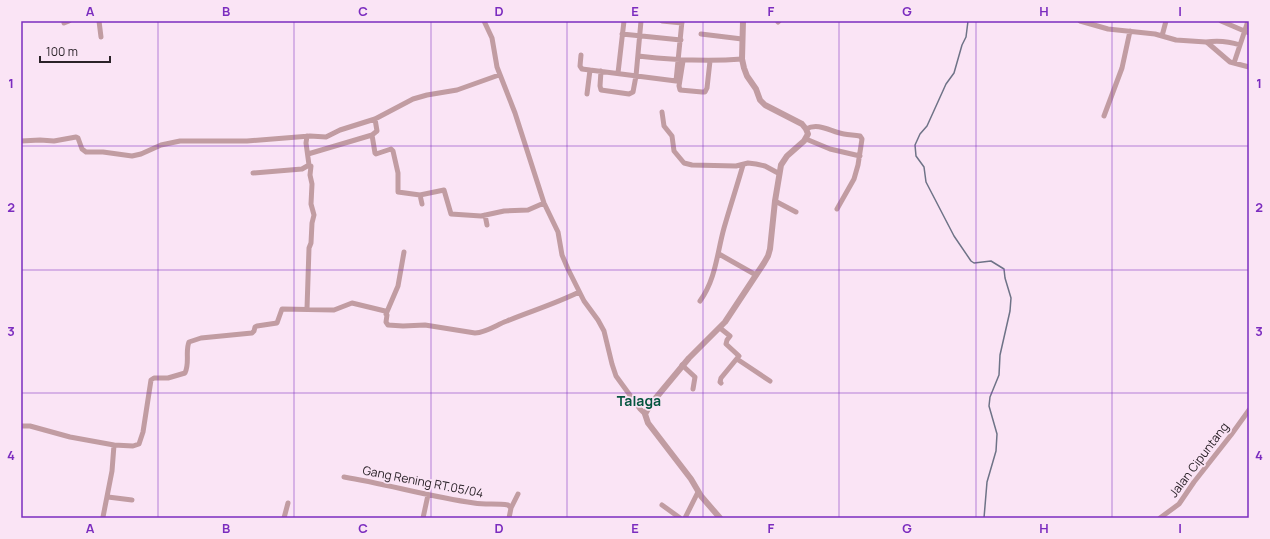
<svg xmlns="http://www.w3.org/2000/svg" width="1270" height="539" font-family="Manrope,sans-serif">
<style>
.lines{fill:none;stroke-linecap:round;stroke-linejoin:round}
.stream{stroke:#6e7387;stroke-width:1.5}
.minor{stroke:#c19ca2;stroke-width:5}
.tertiary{stroke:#c19ca2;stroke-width:6}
.grid{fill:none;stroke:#7b2cbf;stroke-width:1;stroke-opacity:0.55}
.labels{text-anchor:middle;stroke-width:3.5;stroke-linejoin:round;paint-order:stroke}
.street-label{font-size:12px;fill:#2a2228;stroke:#fae4f5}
.quarter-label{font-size:14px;font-weight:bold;fill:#04553f;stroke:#fae4f5}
.neatline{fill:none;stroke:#7b2cbf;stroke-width:1.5}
.grid-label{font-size:13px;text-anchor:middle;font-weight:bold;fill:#7b2cbf}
</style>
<rect width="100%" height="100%" fill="#fae4f5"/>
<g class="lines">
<path class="stream" d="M968,21l-2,16 -4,8 -8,28 -8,11 -19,42 -7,8 -5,11 1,11 8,11 2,15 28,54 17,25 3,2 17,-2 13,8 1,9 6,20 -1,13 -10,44 -1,20 -9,22 -1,9 8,28 -1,17 -9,31 -3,36"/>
<path class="minor" d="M99,21l2,16
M484,21l8,17 5,29 18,46 29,90 14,29 4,23 6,14 16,32 14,19 6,11 8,33 4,12 24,33 5,5
M662,21l20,2
M1080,21l28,8 47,5 21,6 30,2 3,2 21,18 19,5
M1221,21l28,12
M778,22l1,-1
M64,23l5,-2
M622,34l59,6
M701,34l41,5
M1162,36l4,-15
M1206,42c13,-2 22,-1 34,3
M581,55l-1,11 2,3 94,12 6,-60
M638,56c35,4 69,6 104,3
M683,61l-4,25 1,4 22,2h3l2,-4 3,-27
M1234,63l14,-42
M601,71l-1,15 1,4 28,4 4,-2 3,-16 5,-55
M618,73l6,-52
M587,94l3,-24
M662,112l2,14 8,10 2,15 10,12 8,2 44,1 12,-3 8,1 9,2 13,7
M1104,116l18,-48 8,-37
M806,129c13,-7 25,3 38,5 5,1 10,1 16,2l2,3 -4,26 -4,14 -17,30
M372,135l3,18 1,1 15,-5 2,2 5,22v19l22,3 2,9
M307,136l-1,7 3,22 2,1 -1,9 2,9 -1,20 3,11 -2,8 -1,20 -2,5 -2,61
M806,139l24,10 30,7
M21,141l19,-1 14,1 22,-4 2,1 4,11 4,3h17l29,4 9,-2 20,-9 19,-4h67l63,-5 16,1 14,-7 35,-11 38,-20 14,-4 30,-5 42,-15
M308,154l64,-19 5,-4 -2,-12
M253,173l49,-4 7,-4
M420,195l24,-5 7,24 30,2 23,-5 24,-1 16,-7
M775,201l21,11
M485,215l2,10
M719,254l37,21
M700,301c16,-22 17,-48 24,-73 6,-21 13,-42 19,-63
M386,314l12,-28 6,-34
M720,328l10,8 -3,4 -1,4 13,12 -18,22 -1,4 1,1
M737,359l33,22
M682,365l13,12 -2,12
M21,426h9l40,11 44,8 -2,26 -9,46
M114,445l19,1 6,-2 4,-12 8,-52 3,-2h14l17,-5c5,-10 0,-22 4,-31l12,-4 51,-5 2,-2 1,-4 2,-1 20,-3 5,-14 52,1 18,-7 33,8 2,4 -1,7 2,3 15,1 22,-1 50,8c12,-1 21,-8 32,-12 24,-10 48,-17 72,-29
M344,477c43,7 86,20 130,26 12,2 23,0 34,2l3,3 -2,10
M108,497l24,3
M662,505l18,13
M511,508l7,-14
M284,518l4,-15
M423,518l5,-23
M685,518l13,-26
M1160,518l19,-14 15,-22 37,-47 18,-25"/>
<path class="tertiary" d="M720,518l-19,-22 -10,-17 -43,-56 -3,-9 5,-9 39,-47 36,-36 39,-59 4,-7 2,-7 5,-48 6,-36 6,-9 17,-15 4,-7 -2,-5 -4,-5 -37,-19 -5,-5 -4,-11 -9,-13 -3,-8 -2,-9 1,-38"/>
</g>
<path class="grid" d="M158,21v497M294,21v497M431,21v497M567,21v497M703,21v497M839,21v497M976,21v497M1112,21v497M21,146h1228M21,270h1228M21,393h1228"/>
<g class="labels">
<g class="street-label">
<text transform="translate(1199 460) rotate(-53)" y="4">Jalan Cipuntang</text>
<text transform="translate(423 482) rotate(11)" y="4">Gang Rening RT.05/04</text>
</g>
<g class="quarter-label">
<text x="639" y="406">Talaga</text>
</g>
</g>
<rect width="1270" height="539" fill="none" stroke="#fae4f5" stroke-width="44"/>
<path d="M40 56v6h70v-6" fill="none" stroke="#2a2228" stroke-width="2"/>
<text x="46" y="56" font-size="12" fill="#2a2228" stroke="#fae4f5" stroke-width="3" paint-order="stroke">100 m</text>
<rect x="22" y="22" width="1226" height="495" class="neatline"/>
<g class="grid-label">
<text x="90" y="16">A</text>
<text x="226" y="16">B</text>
<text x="363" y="16">C</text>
<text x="499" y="16">D</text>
<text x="635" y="16">E</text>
<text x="771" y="16">F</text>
<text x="907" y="16">G</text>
<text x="1044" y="16">H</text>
<text x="1180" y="16">I</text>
<text x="11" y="88">1</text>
<text x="1259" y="88">1</text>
<text x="11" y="212">2</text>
<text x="1259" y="212">2</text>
<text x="11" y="336">3</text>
<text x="1259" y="336">3</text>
<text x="11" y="460">4</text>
<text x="1259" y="460">4</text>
<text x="90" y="533">A</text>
<text x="226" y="533">B</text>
<text x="363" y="533">C</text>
<text x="499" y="533">D</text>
<text x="635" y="533">E</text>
<text x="771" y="533">F</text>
<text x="907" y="533">G</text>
<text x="1044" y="533">H</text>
<text x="1180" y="533">I</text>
</g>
</svg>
